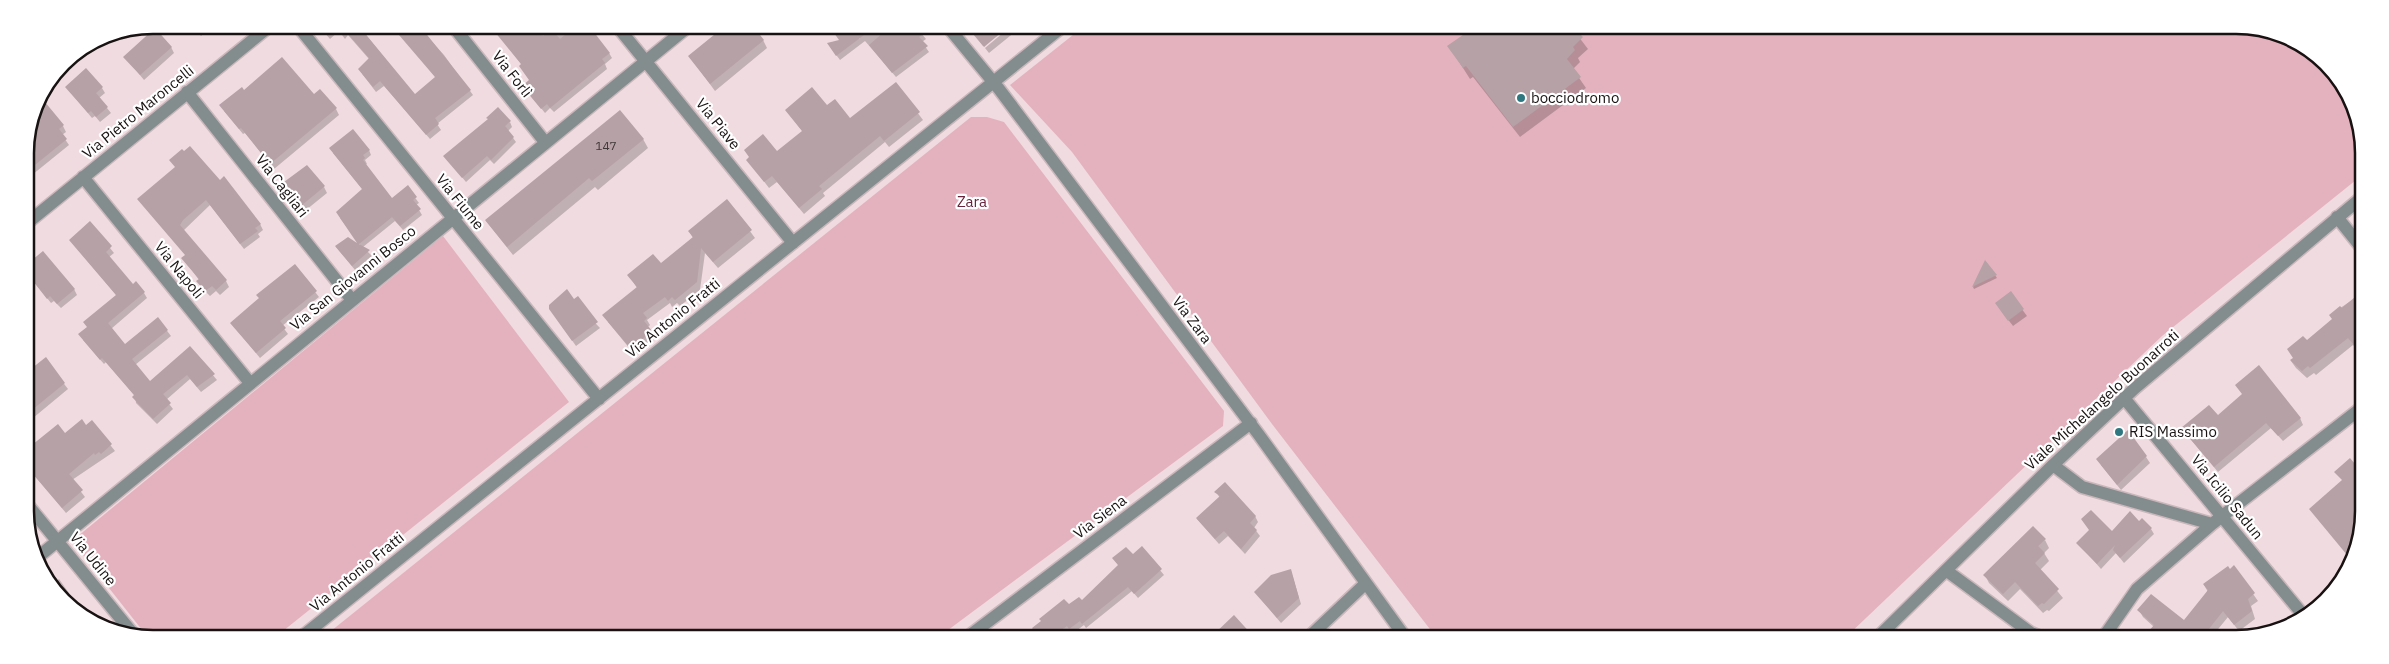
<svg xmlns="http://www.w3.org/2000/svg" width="2389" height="664" font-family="'IBM Plex Sans',sans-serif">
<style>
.green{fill:#e4b2bf}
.shadow{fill:#0003}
.building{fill:#b5a1a6}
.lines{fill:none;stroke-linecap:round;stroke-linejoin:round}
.minor-casing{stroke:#c9b7bb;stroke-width:15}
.minor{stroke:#848d8e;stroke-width:12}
.poi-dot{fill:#307881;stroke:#fff;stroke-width:2}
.labels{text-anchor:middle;stroke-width:4.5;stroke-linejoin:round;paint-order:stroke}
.number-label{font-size:12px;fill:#403638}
.street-label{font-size:15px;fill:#191213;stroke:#fff}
.poi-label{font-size:15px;fill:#191213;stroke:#fff;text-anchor:start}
.park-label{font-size:15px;fill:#65243b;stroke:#fff}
.rim{fill:none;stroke:#191213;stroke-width:2.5}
</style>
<rect width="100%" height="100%" fill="#f0dbe0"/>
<path class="green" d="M1083,27l1186,2 63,39 30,60 -1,48 -199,160 -317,302 -409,-1 -164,-213 -200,-272 -62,-67z
M971,117h16l17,5 220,289 -1,15 -283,210 -614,-1z
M443,236l126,166 -291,233h-132l-74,-94z"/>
<path class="shadow" d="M192,25h22l-13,11z
M318,25h40l57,71 21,-18 -39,-53 21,1 26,29 29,40 -36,29 4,6 -11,9 -46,-53 -8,6 -13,-17 -3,-5 9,-11 -21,-24 -3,4 -6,-8 -9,8z
M496,26h79l8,9 26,18 3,5 -7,6 2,5 -53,43 -4,-4 -5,5 -18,-22 3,-10 -8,-16 -29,-37z
M646,26h15l-9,7z
M666,26h16l-10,8z
M849,26l11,13 -2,-7 7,-6 51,1 10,12 -4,3 7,10 -33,25 -31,-36 -25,19 -9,-12 9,-7z
M967,27h39l-23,19z
M1010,27h11l-32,26 -4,-5z
M1475,28h52l2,3 5,-3h6l8,11 12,-11h12l16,21 -10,9 2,4 -7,7 13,19 -66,49 -47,-60 -3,2 -21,-33z
M763,40l4,8 -52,43 -25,-34z
M171,47l3,6 -30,27 -19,-23z
M896,84l27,36 -34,27 -4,-5 -62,51 2,3 -21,18 -27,-32 -8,6 -21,-28 29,-7 26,-21 -16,-21 40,-4 23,13z
M66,87l36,1 3,5 -6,5 12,15 -11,9 -5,-6 -3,2z
M244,91l70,5 22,13 3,6 -65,54 -29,-36 -2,1 -19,-23z
M41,99l22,27 3,6 -4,3 7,10 -37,30 3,5 -10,8v-43l14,-27 -6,-7 2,-6z
M510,122l2,5 -4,4 8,11 -22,22 -4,-4 -24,22 -21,-25z
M643,139l5,9 -50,42 -3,-3 -82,68 -27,-34z
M369,150l2,5 -6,5 2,4 -2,1 27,34 15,-12 12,16 -3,2 6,10 -19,15 -8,-9 -32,26 9,9 -17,14 -19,-23 25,-1 -21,-28 23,-28 -30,-37z
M176,168l84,56 3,6 -5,4 2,3 -16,12 -34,-44 -27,26 43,50 3,6 -9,8 -4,-4 -6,5 -9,-9 -3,-6 1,-1 -16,-22 7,1 -47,-56z
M324,187l3,6 -21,17 -17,-21z
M727,200l28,38 -37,30 -13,-15 -5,37 -20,16 -3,-3 -5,4 -2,-4 -23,17 3,5 -2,2 7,11 -20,17 -27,-33 29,-34 -8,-13 32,-10 32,-27 -4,-7z
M90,223l24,30 -5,4 24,29 11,7 3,5 -36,31 14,17 33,-27 13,17 -36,29 15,18 40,-35 27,32 -16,12 -11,-13 -24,21 7,9 -16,15 -21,-21 -1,-7 -29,-34 -2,2 -21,-24 4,-12 30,-32 -47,-56z
M1986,262l11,16 -23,11 -1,-2z
M295,266l24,31 -37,29 6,8 -28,24 -28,-34 28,-25 -3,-4z
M31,278l43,11 3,6 -16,13 -7,-7 -3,2z
M2010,293l17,23 -14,10 -13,-17z
M2358,296l3,3v55l-8,-9 -37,30 -2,-2 -7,5 -11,-10 -5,-7 16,-19 26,-23 -3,-4z
M574,301l26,27 -24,18 -26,-37z
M45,359l23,30 -41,34v-49z
M2218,417l82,1 3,7 -20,16 -12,-13 -53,44 -36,-43z
M92,422l23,29 -43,29 13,17 -19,16 -39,-46v-16l31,-25 7,9 21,-8z
M2146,457l4,6 -29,27 -20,-25z
M1216,492l39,24 3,6 -4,6 6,8 -15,18 -17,-18 -9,8 -22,-25 23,-21z
M2139,523l12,6 3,5 -30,29 -8,-10 -15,16 -23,-26 12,-13 22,3z
M2045,540l4,8 -5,5 5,8 -9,9 23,28 -14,13 -2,-1 -4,3 -23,-24 -12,12 -19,-18 -4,-8z
M1142,548l22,27 -26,23 -6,-7 -46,37 -2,-3 -16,12 -30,-1 -5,-8 36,-22 13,-4 37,-36 -5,-7 19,-3z
M2234,567l24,34 -7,5 4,13 -16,12 -11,-14 -18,22h-67l11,-12 -11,-10 -4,-7 45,12 24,-30 -4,-7z
M1291,571l10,33 -20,19 -26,-31z
M59,579l15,21 -5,3 -12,-7 -5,-10z
M1122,631l5,6h-11z
M1971,636l9,2h-11z"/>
<path class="building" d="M340,25h18l57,69 20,-17 -36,-42 4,-3 -6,-6h23l51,64 -36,28 4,6 -13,11 -46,-54 -7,6 -15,-18 11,-11z
M490,26h44l9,10 8,-7 9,10 16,-13 7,8 7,-7 20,26 -8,6 3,4 -55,45 -3,-4 -6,5 -19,-23 7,-6 -10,-14 2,-2z
M725,26h28l11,14 -54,44 -22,-28z
M829,26h22l6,8 11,-2 -32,24 -9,-13 12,-3z
M891,26l41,1 -13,10 9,9 -36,27 -23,-28z
M968,27h40l-24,20z
M155,28l17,19 -32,28 -17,-18z
M1473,28h101l9,9 -10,10 2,3 -8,9 14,18 -68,50 -47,-61 -3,2 -16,-22z
M282,57l32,37 6,-5 17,19 -67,56 -29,-36 -2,1 -20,-24 23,-18 2,3z
M86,68l17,19 -7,6 12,14 -12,10 -5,-6 -3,2 -23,-26z
M896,82l24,30 -36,29 -4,-5 -61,50 3,3 -23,19 -27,-32 -8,6 -18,-22 3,-3 -5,-7 19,-16 14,17 25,-20 -17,-21 27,-23 15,18 8,-6 15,19z
M40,96l24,29 -5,4 8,10 -42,34v-28l5,-21 8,-7 -5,-5z
M498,107l13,14 -6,5 9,11 -23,23 -4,-4 -25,22 -19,-22 45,-37 -2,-1z
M620,110l24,29 -52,42 -3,-3 -82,69 -22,-27z
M353,129l17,21 -7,5 2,3 -2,2 29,38 16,-13 9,12 -4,3 8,9 -21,17 -8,-9 -33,27 11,6 -18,16 -17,-20 13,-9 9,6 -21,-31 26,-23 -33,-41z
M190,146l30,34 4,-4 37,48 -6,4 3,3 -18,13 -34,-44 -23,20 -3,5 47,55 -11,10 -4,-4 -7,5 -9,-10 3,-2 -18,-21 4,-3 -48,-56 38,-32 -6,-7 13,-11 2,2z
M307,165l18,21 -23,19 -18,-23z
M727,199l25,31 -39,32 -12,-14 -4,34 -22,18 -3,-3 -4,4 -3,-4 -22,16 4,5 -3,3 8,10 -21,18 -29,-34 35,-28 -10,-12 26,-21 8,9 32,-26 -5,-6z
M90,221l22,25 -6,6 27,32 3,-3 9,11 -37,31 17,21 33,-27 10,13 -36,29 18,22 40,-35 25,28 -18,13 -10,-12 -24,19 8,9 -18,16 -21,-22 2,-2 -32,-37 -2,2 -22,-26 9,-7 -4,-5 33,-27 -47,-55z
M43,251l32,38 -18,15 -7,-8 -3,3 -21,-27v-7z
M1985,260l12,15 -25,12z
M295,264l22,27 -37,30 6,7 -30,25 -26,-30 29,-25 -3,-3z
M567,289l7,10 4,-3 20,26 -26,19 -23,-32v-4z
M2011,291l13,18 -16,12 -13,-18z
M2361,292v61l-13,-15 -38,30 -2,-2 -6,5 -12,-11 3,-2 -6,-9 16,-13 4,4 25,-21 -3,-4 11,-9 2,2z
M46,357l19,26 -38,31v-42z
M2259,365l42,53 -23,18 -12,-13 -52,44 -33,-39 28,-23 9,10 24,-21 -7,-9z
M82,419l4,6 6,-5 20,24 -11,10 -2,-2 -4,3 -1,-2 -25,21 14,16 -21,18 -35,-41v-18l31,-25 7,9z
M2128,430l19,26 -30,29 -21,-26z
M2350,458l10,12v74l-8,17 -43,-52 33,-29 -8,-8z
M1225,482l31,34 -6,7 7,7 -16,19 -17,-18 -9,8 -19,-21 24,-22 -6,-4z
M2091,510l21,21 18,-20 9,10 3,-3 10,10 -32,30 -7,-8 2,-5 -18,19 -21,-21 13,-13 -8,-11z
M2033,526l13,13 -8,7 7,7 -10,10 24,26 -15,15 -2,-1 -4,3 -23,-24 -12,12 -20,-19z
M1142,546l20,23 -28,25 -6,-7 -46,37 -2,-3 -11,8 -2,-3 -14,10h-15l-6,-8 9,-7 -2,-2 25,-20 5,5 10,-7 3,3 36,-35 -6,-7 14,-11 7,7z
M2234,565l21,28 -7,6 4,12 -18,14 -11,-14 -22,28h-59l12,-14 -17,-15 14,-16 33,26 24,-30 -5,-6 25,-18 2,3z
M1291,569l8,29 -22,20 -23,-26 17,-17z
M1234,615l20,22h-43z"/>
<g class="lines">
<g class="minor-casing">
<path id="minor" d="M297,25l302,374
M453,26l92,116
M617,26l176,217
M948,27l51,62 260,346 146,202
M187,92l165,208
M83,177l167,206
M2337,217l24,30
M26,224l245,-199
M2124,398l180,218
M2053,465l29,22 130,37
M27,504l107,131
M38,557l651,-531
M1947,571l84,62 12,5
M304,635l758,-608
M969,636l282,-213
M1309,637l56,-53
M1877,638l176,-173 82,-77 226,-190
M2103,638l34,-49 75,-65 148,-115"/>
</g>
<use href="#minor" class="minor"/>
</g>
<g class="poi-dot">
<circle cx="1521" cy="98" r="5"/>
<circle cx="2119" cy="432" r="5"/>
</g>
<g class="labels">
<g class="number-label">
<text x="606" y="150">147</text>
</g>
<g class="street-label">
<text transform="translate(512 74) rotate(52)" y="5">Via Forlì</text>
<text transform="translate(138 112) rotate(-39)" y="5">Via Pietro Maroncelli</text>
<text transform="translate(718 124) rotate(51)" y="5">Via Piave</text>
<text transform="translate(282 186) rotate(52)" y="5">Via Cagliari</text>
<text transform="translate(460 202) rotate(51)" y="5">Via Fiume</text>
<text transform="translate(179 270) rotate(51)" y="5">Via Napoli</text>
<text transform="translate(353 278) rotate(-39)" y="5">Via San Giovanni Bosco</text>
<text transform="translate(673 318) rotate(-39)" y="5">Via Antonio Fratti</text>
<text transform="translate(1192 320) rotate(53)" y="5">Via Zara</text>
<text transform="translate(2102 400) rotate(-42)" y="5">Viale Michelangelo Buonarroti</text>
<text transform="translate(2227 497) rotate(51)" y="5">Via Icilio Sadun</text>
<text transform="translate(1100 517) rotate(-37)" y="5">Via Siena</text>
<text transform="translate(93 559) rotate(51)" y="5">Via Udine</text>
<text transform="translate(357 572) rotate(-39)" y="5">Via Antonio Fratti</text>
</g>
<g class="poi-label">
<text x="1531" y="103">bocciodromo</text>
<text x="2129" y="437">RIS Massimo</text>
</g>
<g class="park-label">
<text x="972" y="207">Zara</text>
</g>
</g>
<path d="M0 0H2389V664H0ZM153 34H2236A119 119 0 0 1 2355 153V511A119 119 0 0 1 2236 630H153A119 119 0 0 1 34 511V153A119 119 0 0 1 153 34Z" fill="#fff" fill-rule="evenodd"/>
<path class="rim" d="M153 34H2236A119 119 0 0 1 2355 153V511A119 119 0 0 1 2236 630H153A119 119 0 0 1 34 511V153A119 119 0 0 1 153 34Z"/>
</svg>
